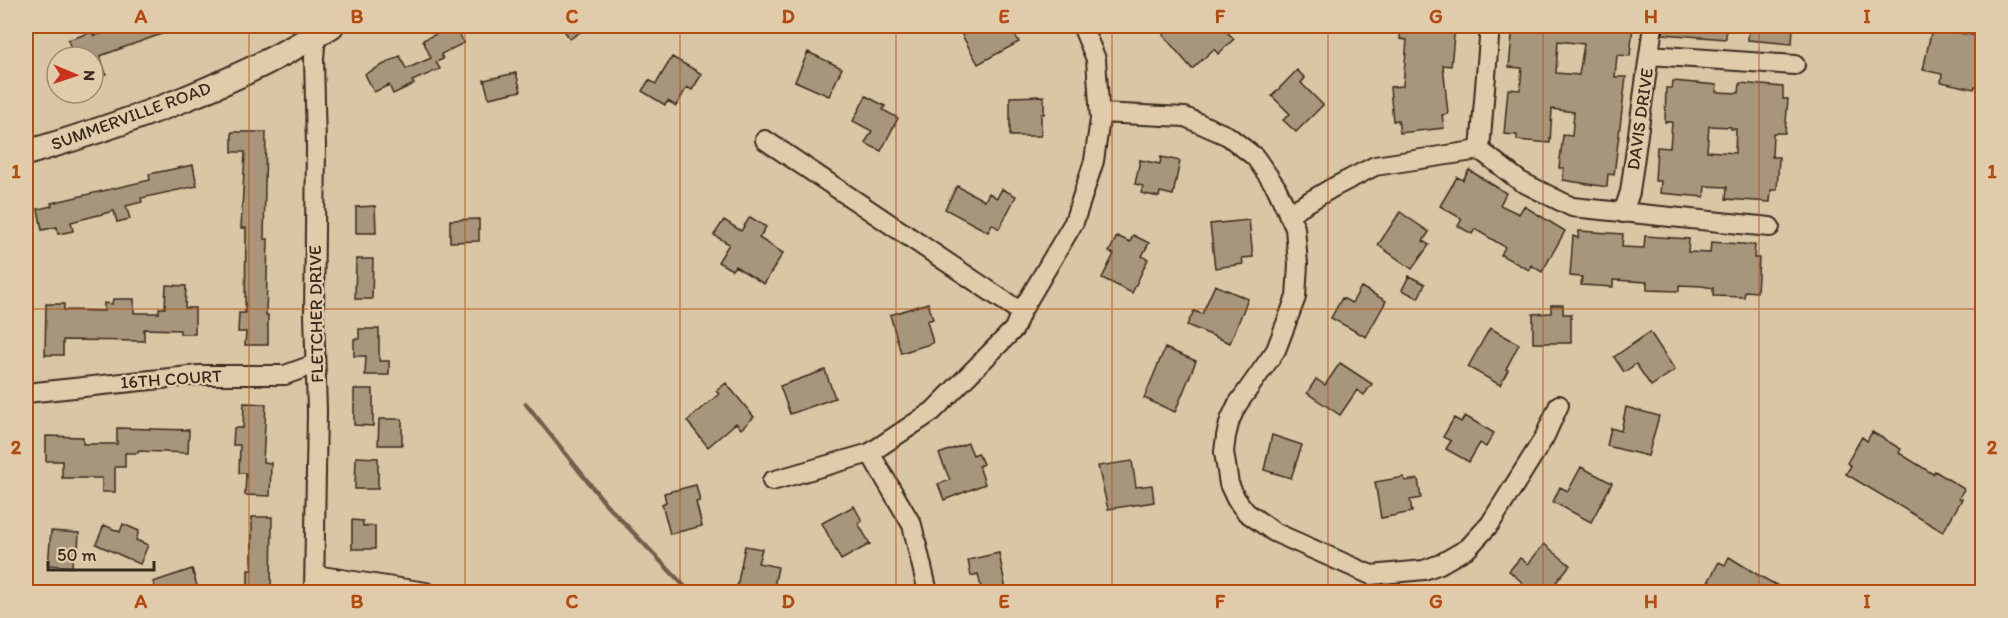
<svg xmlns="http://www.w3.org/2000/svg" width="2008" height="618" font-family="Itim,sans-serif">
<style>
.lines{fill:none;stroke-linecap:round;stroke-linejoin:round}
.stream{stroke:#725f4c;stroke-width:4.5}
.building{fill:#a8967b;stroke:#3b2a1e;stroke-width:1.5;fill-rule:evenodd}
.minor-casing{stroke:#3b2a1e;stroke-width:22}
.major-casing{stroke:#3b2a1e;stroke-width:28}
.minor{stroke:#e0ccaa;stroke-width:18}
.major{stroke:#e0ccaa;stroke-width:24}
.grid{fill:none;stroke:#b44b11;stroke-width:1.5;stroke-opacity:0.55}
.labels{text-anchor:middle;stroke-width:5;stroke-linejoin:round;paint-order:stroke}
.street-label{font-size:18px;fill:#3b2a1e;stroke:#e0ccaa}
.neatline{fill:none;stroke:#b44b11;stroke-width:2}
.grid-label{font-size:20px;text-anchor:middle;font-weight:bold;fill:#b44b11}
</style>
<rect width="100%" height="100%" fill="#d9c6a4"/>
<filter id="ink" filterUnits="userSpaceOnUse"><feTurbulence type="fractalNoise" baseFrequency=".0167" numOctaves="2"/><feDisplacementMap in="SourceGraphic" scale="12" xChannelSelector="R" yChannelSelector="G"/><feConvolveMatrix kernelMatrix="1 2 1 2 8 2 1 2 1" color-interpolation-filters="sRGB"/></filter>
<g filter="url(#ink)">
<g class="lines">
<path class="stream" d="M526,404l79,99 85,89"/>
</g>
<path class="building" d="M124,26l57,1 -81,29 6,18 -13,4v-21h-19l-6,-17 24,-8 2,4z
M453,26h2l9,17 -23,11 2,5 -7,3 4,7 -28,12 2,3 -21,10 -4,-9 -15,7 -9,-18 35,-18 6,13 25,-11 -8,-18z
M561,26h28l-19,13z
M957,26h53l9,16 -41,22z
M1173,26h48l13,13 -16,15 -4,-5 -22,20 -29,-34z
M1401,26h54l-4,40 -8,-1 5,49 -6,1 2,13 -44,5 -2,-13 -5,1 -3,-34 13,-1 4,-46 -7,-1z
M1513,26h120l-3,30 -13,-1 -2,22h11l-12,98 -6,-1 -1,13 -44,-7 1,-12h-5l4,-33 9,1 2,-24 -22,-3 -2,34 -33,-3v-5l-13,-1 4,-45 12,1 2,-22 -13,-1zM1558,41l26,3 -5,31 -23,-2z
M1664,26h62v13l-63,-5z
M1749,26h44l-1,18 -44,-4z
M1932,28l51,9v51l-8,-2 -1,3 -33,-7 1,-8 -19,-4z
M808,52l34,16 -13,28 -34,-15z
M672,57l30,17 -10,16 -5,-3 -11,19 -8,-5 -3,4 -23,-14 7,-11 7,4z
M1297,70l8,8 -4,5 22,22 -27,27 -13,-12 7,-6 -18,-18z
M516,73l5,18 -32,7 -5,-18z
M1673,81l44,4 -1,7 23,1 1,-10 43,4v12h5l-3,34h-12l-1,24h7l-2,33h-6l-1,12 -44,-3 1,-12 -22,-1 -1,11 -44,-4 1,-12h-6l2,-34 13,1 2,-26h-7l1,-34h6zM1709,126l22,1v2h5l-1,24 -28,-2z
M866,96l19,10 -2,4 15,8 -17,33 -16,-8 7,-12 -19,-10z
M1044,96v18h-3v22h-31v-39z
M232,132h34l-2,107h4l-2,76h2v30h-23l1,-13h-8l1,-19h6l1,-85h-5l4,-76h-13z
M1161,157l19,4 -7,34 -13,-3 -1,5 -18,-4 2,-7 -8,-2 5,-24 20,4z
M193,165l4,21 -56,12 1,4 -16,4 4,13 -13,3 -3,-11 -43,11 2,9 -15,3 -1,-7 -15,3 -4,-21 14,-3 -1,-3 99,-23 -1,-6z
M1469,170l37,23 -6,12 19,9 5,-8 41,25 -23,41 -11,-7 -2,5 -28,-15 4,-8 -30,-18 -3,5 -14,-8 4,-7 -22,-13 17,-29 6,3z
M957,186l28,15 4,-8 8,5 5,-9 14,7 -17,33 -7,-5 -4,8 -43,-23z
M375,206l1,27h-20v-26z
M1400,212l29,20 -6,9 6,4 -17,24 -34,-24z
M750,217l16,10 -7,11 24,15 -19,31 -29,-18 -3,4 -14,-8 11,-18 -15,-9 10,-15 17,11z
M479,219v22l-29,1v-22z
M1249,220l4,37 -11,1 1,6 -28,4 -5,-44z
M1579,231l44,3 -1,13 22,1 1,-12 44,3 -1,13 22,1 1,-11 44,3 -1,13h5l-2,34 -12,-1 -1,6 -31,-1v-8l-11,-2 -23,-1v6l-32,-1v-8l-34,-2v7l-32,-2 1,-8 -12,-1 3,-40 5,2z
M1133,235l16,8 -7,13 6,3 -16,34 -30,-15 12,-24 -5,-2 8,-16 13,6z
M356,259h17l-1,40h-17z
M1409,276l16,8 -7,14 -16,-8z
M166,285l20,1 -1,22h10v26h-15v-4l-36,-1v12l-81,-1v15h-18l1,-51h18v6l40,1v-8l8,1 1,-5h21v14h25v-5h6z
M1215,285l33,14 -18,44 -43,-18 7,-14 8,3z
M1361,287l25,14 -20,36 -35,-19 11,-20 10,5z
M928,303l5,16 -6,2 6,22 -32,10 -11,-38z
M1551,305h12v9h8v29h-38v-29l18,-1z
M1490,328l29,16 -13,25 2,1 -8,15 -32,-18z
M359,329h20v32h10v14h-24l1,-19h-12v-17h5z
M1650,332l25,38 -24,16 -15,-22 -12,8 -10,-15z
M1165,348l31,13 -21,51 -31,-14z
M1340,363l32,21 -8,11 -7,-5 -17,25 -33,-22 9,-14 9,6z
M825,370l10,28 -45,16 -10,-28z
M726,383l28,34 -13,12 -5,-6 -28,24 -21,-26 32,-27 -3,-3z
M354,389h19v37l-19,-1z
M244,403l22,1 -3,58 8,1 -1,33 -25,-1 1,-22h-7l1,-28h-7l1,-17h9z
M1626,407l33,9 -11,40 -41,-10 4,-18 10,3z
M1465,416l29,17 -8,14 -6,-4 -11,19 -23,-13 5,-8 -8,-4 11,-19 7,4z
M379,419h23v26h-24z
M117,428l72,2 -1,23 -50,-2v2h-13v14h-10v25h-13v-14h-40v-17h-16v-25l37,1v7h34z
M1872,432l29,17 -2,4 34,21 2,-3 29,18 -5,9 3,1 -19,33 -97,-58 5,-8 -4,-3 15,-26 5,4z
M1272,435l30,10 -11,33 -27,-8z
M968,443l5,12 5,-2 5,11 -4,2 6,18 -41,16 -6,-16 12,-4 -11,-26z
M356,457l22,1v31h-23z
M1132,461l4,26 16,-2 2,17 -46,7 -10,-43z
M1581,467l31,16 -21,39 -38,-20 7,-15 8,4z
M1404,477l1,4 13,-2 3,19 -11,2 2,12 -31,6 -6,-36z
M696,485l4,16 -4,1 6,24 -32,8 -8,-30 4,-2 -2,-9z
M854,506l8,15 -4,2 12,21 -29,16 -19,-37z
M252,517h20l-1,75h-23v-22h4z
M352,520l11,1v5h12v23h-23z
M123,524l16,7 -3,9 12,5 -8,19 -44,-20 8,-19 16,7z
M51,531l28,2 -1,17h-5l-1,17 -24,-2z
M1544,544l26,21 -22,27h-21l-8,-6 3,-4 -13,-11 11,-13 8,6z
M745,546l17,3 -4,14 20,4 -5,25h-37z
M999,553l7,37 -24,2 -4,-18 -7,2 -3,-16z
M1729,557l29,18 31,17h-76l-8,-4 14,-26 6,3z
M192,569l6,20 -11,3h-30l-4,-10z"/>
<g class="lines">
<g class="minor-casing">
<path id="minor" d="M1490,26l-10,124 40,31 52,26 198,20
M1649,55l146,10
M1100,113l85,4 43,19 27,21 21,30 19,41 3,36 -2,33 -20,53 -39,55 -7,15 -4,16 -2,16 5,32 7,15 10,13 28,20 97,43 53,-5 16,-6 28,-16 22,-24 54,-86 15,-33
M765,140l256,172
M1623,213l7,-21 23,-166
M1288,214l44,-26 43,-22 105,-16
M26,393l173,-18h86l30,-11
M870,453l42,72 16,67
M772,481l98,-28 63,-42 81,-82 7,-17 53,-90 20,-61 6,-42 -4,-60 -14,-33
M315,575l111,17
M314,592l3,-181 -3,-96 2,-168 -2,-89 2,-23"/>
</g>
<g class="major-casing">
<path id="major" d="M26,153c105,-31 211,-69 305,-127"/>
</g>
<use href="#minor" class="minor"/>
<use href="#major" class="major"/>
</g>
</g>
<path class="grid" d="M249,26v566M465,26v566M680,26v566M896,26v566M1112,26v566M1328,26v566M1543,26v566M1759,26v566M26,309h1956"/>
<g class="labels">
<g class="street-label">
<text transform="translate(131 116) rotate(-20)" y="6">SUMMERVILLE ROAD</text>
<text transform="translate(1640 119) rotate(-82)" y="6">DAVIS DRIVE</text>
<text transform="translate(316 314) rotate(-91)" y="6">FLETCHER DRIVE</text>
<text transform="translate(171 379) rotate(-4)" y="6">16TH COURT</text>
</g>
</g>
<rect width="2008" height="618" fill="none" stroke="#e0ccaa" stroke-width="66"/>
<g transform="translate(75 75) rotate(92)"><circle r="28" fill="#e0ccaa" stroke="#9e8b72" stroke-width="1.5"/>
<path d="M0-4.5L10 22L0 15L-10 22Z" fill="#c8321e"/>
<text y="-9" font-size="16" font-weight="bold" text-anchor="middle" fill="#3b2a1e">N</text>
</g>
<path d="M48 561v9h106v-9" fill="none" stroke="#3b2a1e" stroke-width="3"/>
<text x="57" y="561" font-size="18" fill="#3b2a1e" stroke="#e0ccaa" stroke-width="4.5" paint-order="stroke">50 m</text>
<rect x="33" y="33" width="1942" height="552" class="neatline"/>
<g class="grid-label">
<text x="141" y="23">A</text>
<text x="357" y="23">B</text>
<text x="572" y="23">C</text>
<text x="788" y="23">D</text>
<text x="1004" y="23">E</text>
<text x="1220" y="23">F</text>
<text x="1436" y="23">G</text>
<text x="1651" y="23">H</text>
<text x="1867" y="23">I</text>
<text x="16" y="178">1</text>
<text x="1992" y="178">1</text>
<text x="16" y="454">2</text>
<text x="1992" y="454">2</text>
<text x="141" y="608">A</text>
<text x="357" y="608">B</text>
<text x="572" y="608">C</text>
<text x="788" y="608">D</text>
<text x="1004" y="608">E</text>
<text x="1220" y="608">F</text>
<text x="1436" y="608">G</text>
<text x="1651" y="608">H</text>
<text x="1867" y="608">I</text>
</g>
</svg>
